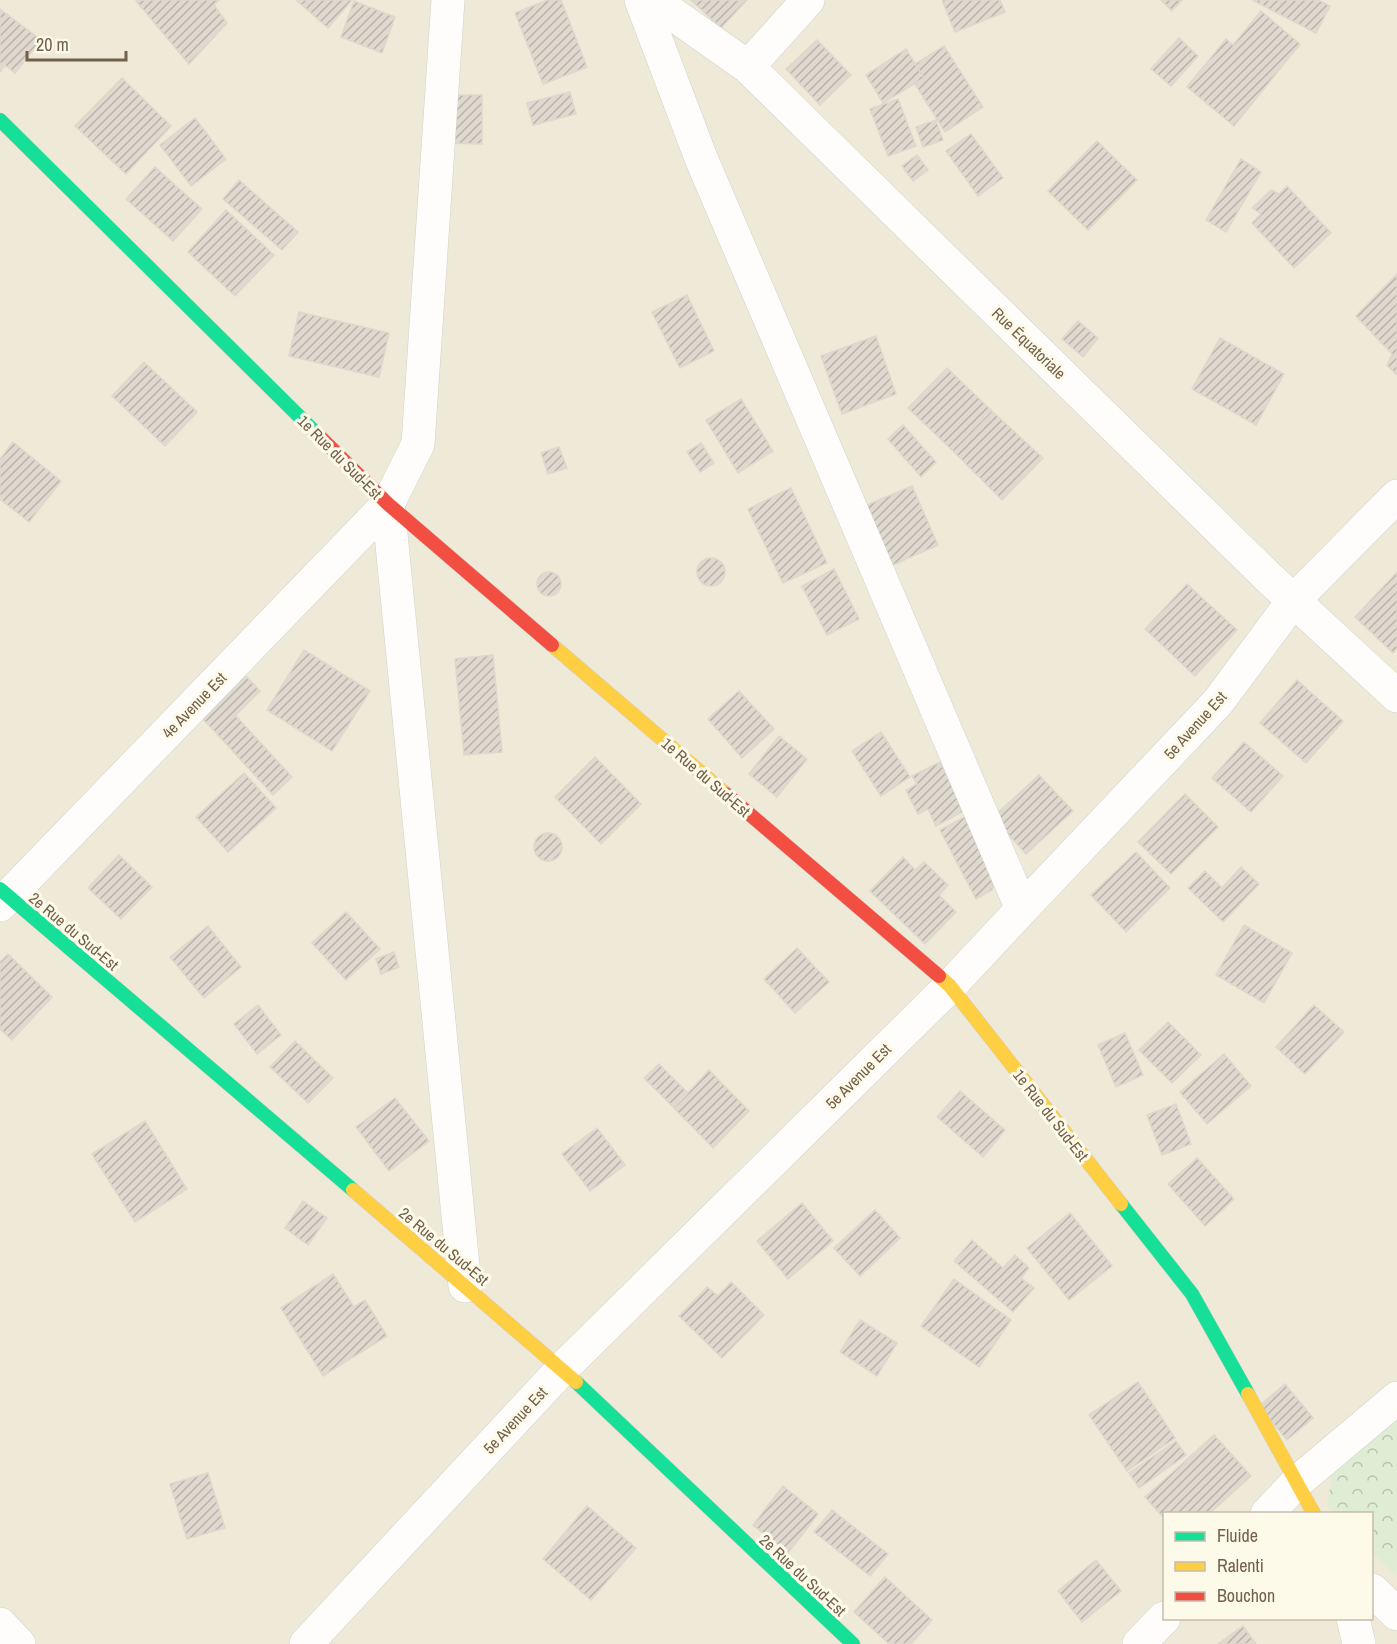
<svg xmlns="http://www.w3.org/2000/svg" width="1397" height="1644" font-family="'Archivo Narrow',sans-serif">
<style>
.residential{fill:#efe9d8;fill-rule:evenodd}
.forest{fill:url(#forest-crowns)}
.building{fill:url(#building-hatch);stroke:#ded8cc;stroke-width:1.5}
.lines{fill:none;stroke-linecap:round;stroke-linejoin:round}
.street-casing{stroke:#d5d0c8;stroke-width:34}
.fast-casing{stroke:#d5cfc6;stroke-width:15}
.slow-casing{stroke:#d5cfc6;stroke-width:15}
.jam-casing{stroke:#d5cfc6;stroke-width:15}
.street{stroke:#fefdfc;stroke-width:33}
.fast{stroke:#16e098;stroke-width:14}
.slow{stroke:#ffcf43;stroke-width:14}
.jam{stroke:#f24e42;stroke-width:14}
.labels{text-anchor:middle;stroke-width:6;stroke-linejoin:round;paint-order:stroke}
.street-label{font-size:16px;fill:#73604b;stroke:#fefaea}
</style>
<defs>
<pattern id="forest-crowns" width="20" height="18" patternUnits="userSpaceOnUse" patternTransform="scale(1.5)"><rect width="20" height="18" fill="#dfedd4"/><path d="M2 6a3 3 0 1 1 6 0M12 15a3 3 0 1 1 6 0" fill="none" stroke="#b9c3ae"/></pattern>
<pattern id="building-hatch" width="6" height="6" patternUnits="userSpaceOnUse" patternTransform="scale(1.5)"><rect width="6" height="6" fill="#e0d9cf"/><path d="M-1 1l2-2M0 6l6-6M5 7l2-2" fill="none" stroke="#bab3aa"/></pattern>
</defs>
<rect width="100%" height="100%" fill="#f6f3e9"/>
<path class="residential" d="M0,0h1397v1644h-1397zM1164,1514h208v104h-208z"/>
<path class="forest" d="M1397,1416v160l-25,-23v-39l-38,-1 -7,-7 6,-36z"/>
<path class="building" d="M138,0h81l-5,5 13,18 -38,41 -53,-63z
M296,0h56l-24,28z
M548,0h13l26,67 -44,17 -28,-71z
M691,0h56l-26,28z
M942,0h58l5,12 -50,20z
M1161,0h21l-10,11z
M1252,0h66l12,6 -14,27z
M354,1l41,16 -13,36 -41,-16z
M0,9l41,31 -26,33 -10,-8 -5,7z
M1261,11l39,33 -66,82 -47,-39 39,-48 7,6z
M1179,38l19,18 -27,30 -20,-17z
M817,40l34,35 -31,30 -34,-36z
M944,46l39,61 -38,25 -30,-48 9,-6 -9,-14z
M906,49l18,29 -41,25 -17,-28z
M122,78l49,48 -45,48 -51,-48z
M570,92l6,22 -43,11 -6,-22z
M448,95h34v49l-35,-1z
M898,99l18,47 -28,10 -18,-47z
M195,118l31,41 -35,27 -31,-41z
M936,120l7,20 -20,7 -7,-20z
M971,134l32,44 -25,18 -32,-45z
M1097,141l40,39 -49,50 -40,-39z
M917,155l11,15 -15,11 -11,-15z
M1241,159l20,13 -35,60 -20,-12z
M155,167l47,42 -29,32 -47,-42z
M239,180l59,52 -16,18 -59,-51z
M1287,186l44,47 -37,35 -42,-45 9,-9 -9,-6 19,-18 8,4z
M226,210l48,45 -39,41 -47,-44z
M1397,274v101l-10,-10 5,-11 -36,-38z
M687,295l27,56 -34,17 -28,-56z
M299,312l90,21 -10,44 -90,-21z
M1078,321l20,17 -15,19 -21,-18z
M876,336l20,58 -54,20 -21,-58z
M1220,338l64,36 -28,51 -64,-36z
M144,362l53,50 -32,34 -53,-50z
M947,368l46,44 -39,40 -46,-44z
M741,399l32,52 -35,22 -32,-53z
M993,412l50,46 -41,42 -48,-48z
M903,425l33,37 -15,15 -33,-38z
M13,442l48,39 -32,41 -29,-23v-40z
M701,443l13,20 -14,9 -13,-20z
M559,447l8,21 -19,6 -7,-21z
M912,486l26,59 -52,23 -26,-60z
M791,488l36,75 -44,20 -35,-74z
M697 572a14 14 0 1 1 28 0a14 14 0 1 1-28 0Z
M834,569l25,50 -32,16 -25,-49z
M537 584a12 12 0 1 1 24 0a12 12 0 1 1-24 0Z
M1397,572v77l-4,4 -38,-36z
M1187,584l50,46 -42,46 -50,-47z
M304,650l66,41 -38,60 -65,-41z
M493,655l9,97 -38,3 -9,-96z
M238,668l22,23 -43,43 -21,-22z
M1297,680l46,41 -37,42 -46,-40z
M739,691l35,38 -32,29 -34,-39z
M236,716l56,61 -19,18 -56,-61z
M881,732l29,45 -29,19 -29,-45z
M779,736l28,23 -30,38 -28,-23z
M1244,742l39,34 -32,36 -39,-34z
M595,757l46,47 -40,40 -46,-47z
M940,762l24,49 -28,15 -8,-17 -10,5 -12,-24 11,-6 -5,-8z
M244,773l32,35 -48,44 -32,-35z
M1039,775l34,36 -47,43 -33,-37z
M1185,794l33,33 -47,47 -33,-32z
M966,816l30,58 -4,16 -16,9 -36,-69z
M534 847a14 14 0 1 1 28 0a14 14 0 1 1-28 0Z
M1136,852l34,36 -44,44 -35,-37z
M119,855l33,32 -31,32 -33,-31z
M903,857l12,13 9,-8 24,23 -9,10 17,17 -31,32 -55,-53z
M1241,867l18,17 -36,38 -35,-34 17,-17 17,17z
M346,912l34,37 -34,31 -34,-37z
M1244,925l48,28 -28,50 -48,-28z
M208,926l33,41 -37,31 -34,-41z
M797,948l32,34 -34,31 -31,-34z
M394,952l5,15 -18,7 -5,-15z
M8,954l44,43 -40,43 -12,-11v-67z
M258,1005l23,30 -24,19 -23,-30z
M1314,1005l30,27 -39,42 -29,-27z
M1168,1022l33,33 -29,28 -33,-33z
M1125,1033l18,42 -27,12 -18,-42z
M295,1041l38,37 -25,25 -38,-36z
M1224,1054l27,32 -44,38 -27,-32z
M659,1064l29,29 -14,15 -30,-30z
M709,1070l40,41 -36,37 -39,-40z
M960,1091l45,39 -22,27 -46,-40z
M395,1098l34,43 -40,30 -33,-44z
M1176,1104l15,40 -29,11 -15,-40z
M145,1121l42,68 -52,33 -43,-68z
M597,1128l28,37 -35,26 -28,-37z
M1197,1158l37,41 -29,27 -37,-42z
M303,1201l24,17 -19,27 -23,-17z
M802,1203l31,38 -45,38 -31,-38z
M875,1210l25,28 -40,38 -26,-28z
M1070,1213l42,53 -43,34 -42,-52z
M972,1240l31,28 12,-13 14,13 -8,10 13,10 -21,24 -59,-51z
M333,1274l21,33 11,-7 22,36 -64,40 -42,-68z
M954,1279l57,41 -32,47 -58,-41z
M731,1282l33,33 -42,43 -43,-42 28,-29 11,9z
M860,1320l37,23 -20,33 -37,-24z
M1138,1382l37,56 -48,33 -38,-56z
M1285,1384l28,34 -26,22 -28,-34z
M1214,1435l37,41 -42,38h-45v4l-19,-21z
M1176,1441l10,14 -47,33 -10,-15z
M208,1473l17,55 -38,11 -17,-55z
M783,1486l35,28 -30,39 -35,-28z
M587,1506l49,42 -45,52 -48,-41z
M832,1510l56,44 -18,22 -56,-44z
M1096,1560l25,31 -39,31 -24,-31z
M885,1577l47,43 -21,24h-22l-35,-32z
M1243,1626l13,18h-38z"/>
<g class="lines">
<g class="street-casing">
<path id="street" d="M448,0l-30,444 -30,60 77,782
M641,0l60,158 321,751
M653,0l95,67 521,511 128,118
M748,67l60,-67
M0,905l388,-401
M1267,1514l29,-31 101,-85
M1372,1590l25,24
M1353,1618l6,26
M0,1624l19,20
M306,1644l256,-275 388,-383 72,-77 196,-207 75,-101 104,-105
M1139,1644l25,-26"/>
</g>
<g class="fast-casing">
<path id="fast" d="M0,120l319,316
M0,889l353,301
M1121,1204l71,90 56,100
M576,1382l277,262"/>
</g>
<g class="slow-casing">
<path id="slow" d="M552,645l174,149
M939,976l11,10 171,218
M353,1190l223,192
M1248,1394l66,120"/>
</g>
<g class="jam-casing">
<path id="jam" d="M319,436l69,68 164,141
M726,794l213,182"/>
</g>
<use href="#street" class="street"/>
<use href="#fast" class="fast"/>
<use href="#slow" class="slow"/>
<use href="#jam" class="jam"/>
</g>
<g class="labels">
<g class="street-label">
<text transform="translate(1029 343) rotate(44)" y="6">Rue Équatoriale</text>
<text transform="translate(340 457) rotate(45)" y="6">1e Rue du Sud-Est</text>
<text transform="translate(194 705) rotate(-46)" y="6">4e Avenue Est</text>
<text transform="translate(1195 725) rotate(-48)" y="6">5e Avenue Est</text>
<text transform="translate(706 777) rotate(41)" y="6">1e Rue du Sud-Est</text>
<text transform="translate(74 931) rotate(40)" y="6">2e Rue du Sud-Est</text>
<text transform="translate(858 1076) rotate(-45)" y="6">5e Avenue Est</text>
<text transform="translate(1051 1115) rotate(52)" y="6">1e Rue du Sud-Est</text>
<text transform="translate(444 1246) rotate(40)" y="6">2e Rue du Sud-Est</text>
<text transform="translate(515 1420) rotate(-47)" y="6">5e Avenue Est</text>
<text transform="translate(803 1575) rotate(43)" y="6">2e Rue du Sud-Est</text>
</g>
</g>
<rect x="1163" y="1512" width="210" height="108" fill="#fefaea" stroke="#c6bcaa" stroke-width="1.5"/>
<rect x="1175" y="1532" width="30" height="9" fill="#16e098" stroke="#c6bcaa" stroke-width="1.5"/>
<text x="1217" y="1542" font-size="18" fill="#73604b">Fluide</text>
<rect x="1175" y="1562" width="30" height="9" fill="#ffcf43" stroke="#c6bcaa" stroke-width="1.5"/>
<text x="1217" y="1572" font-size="18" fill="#73604b">Ralenti</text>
<rect x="1175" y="1592" width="30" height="9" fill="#f24e42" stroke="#c6bcaa" stroke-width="1.5"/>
<text x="1217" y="1602" font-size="18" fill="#73604b">Bouchon</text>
<path d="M27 51v9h99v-9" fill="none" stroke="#73604b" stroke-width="3"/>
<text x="36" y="51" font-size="18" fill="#73604b" stroke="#fefaea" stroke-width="4.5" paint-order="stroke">20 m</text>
</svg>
